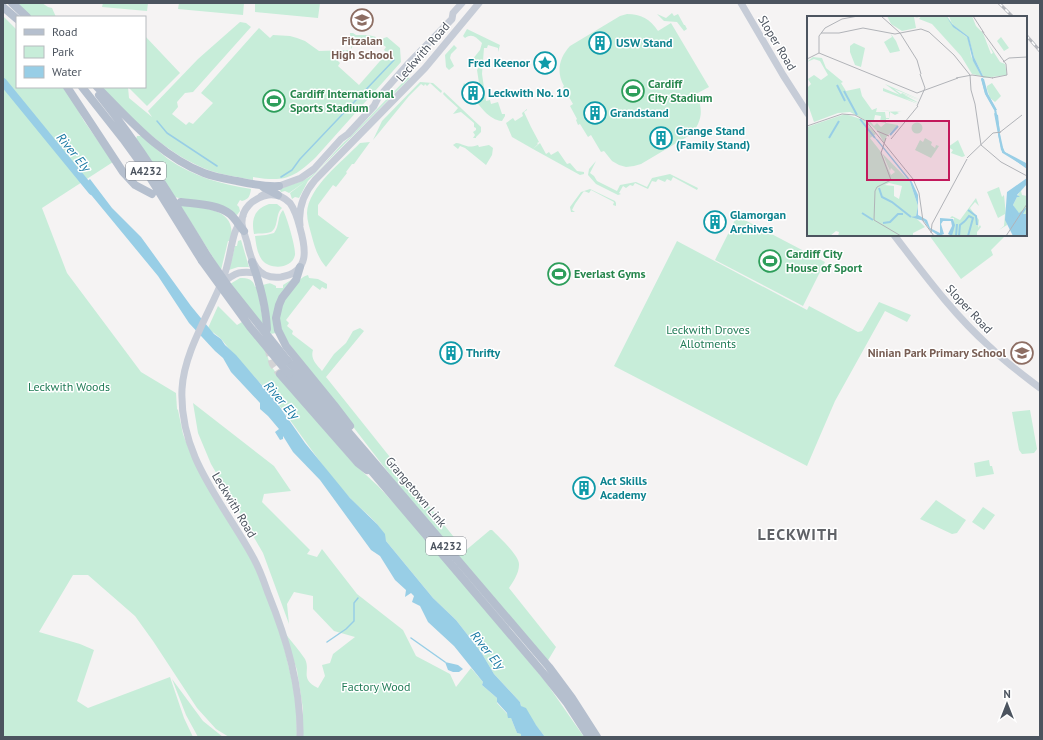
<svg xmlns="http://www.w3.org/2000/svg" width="1043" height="740" font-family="'PT Sans',sans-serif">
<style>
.green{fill:#c7edd9}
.water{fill:#98cee6}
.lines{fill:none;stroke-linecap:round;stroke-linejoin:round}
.stream{stroke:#98cee6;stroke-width:1.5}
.river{stroke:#98cee6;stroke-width:8}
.primary-tunnel{stroke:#d3d3d5;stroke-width:8;stroke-dasharray:8 4;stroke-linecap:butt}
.secondary{stroke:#c6ccd7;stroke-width:7}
.primary{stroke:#b5bfce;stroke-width:8}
.rail-casing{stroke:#b5b7bc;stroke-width:3}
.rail{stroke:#fff;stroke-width:1.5;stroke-dasharray:4.5;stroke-linecap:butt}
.primary-bridge{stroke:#b5bfce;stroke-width:8}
.labels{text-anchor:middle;stroke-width:3;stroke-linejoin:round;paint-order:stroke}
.shield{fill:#fff;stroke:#82878f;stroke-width:1}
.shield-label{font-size:11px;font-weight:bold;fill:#4c545f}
.education-label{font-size:12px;font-weight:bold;fill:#785e54;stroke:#fff}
.culture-label{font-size:12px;font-weight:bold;fill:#0d838f;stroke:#fff;text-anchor:start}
.street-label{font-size:12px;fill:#4c545f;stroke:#fff}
.leisure-label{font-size:12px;font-weight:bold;fill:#27864d;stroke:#fff;text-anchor:start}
.park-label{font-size:12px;fill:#217c57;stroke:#fff}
.water-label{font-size:13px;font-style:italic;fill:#1a7aa4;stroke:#fff}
.district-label{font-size:16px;font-weight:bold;letter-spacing:1px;fill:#606267;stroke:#fff}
.inset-river{fill:none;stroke:#98cee6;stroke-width:2}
.inset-road{fill:none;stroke:#b1b3b8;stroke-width:1}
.view{fill:#c2185b;fill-opacity:0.15;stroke:#c2185b;stroke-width:2}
.inset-edge{fill:none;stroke:#4c545f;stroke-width:2}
</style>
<rect width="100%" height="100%" fill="#f5f3f3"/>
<path class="green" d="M12,3h30l6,4 4,1 4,9h-29z
M103,3h45l-1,8 -45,-4z
M179,3h65l-1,12 -65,-6z
M255,3h65l-2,15 -63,-6z
M672,13l2,3 4,-2 6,11h1l2,4 -3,2 -7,-9 -13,-1 -7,-7 9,4z
M627,14c14,0 23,5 31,17l13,-8 38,64 -13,7c8,15 6,29 -6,41l-49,29 -7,2 -8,1 -7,-2 -7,-4 -8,-10 -3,1 -10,-17 -3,2 -8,-13 -2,1 -2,-5 1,-1 -7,-13 3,-2 -10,-17 1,-1c-8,-14 -5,-28 6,-40l50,-30z
M3,16l14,14v57h48l19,34 29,41 -71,46 25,65 74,99 35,21 1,16 1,1 5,24 7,18 63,111 20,47 12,41 7,30 4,24 1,32h-68l-13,-8 -19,-21 -44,-67 -18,-25 -47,-41h-15l-34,57 41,12 14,6 -17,51 11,7 82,-31 14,41 9,19h-190z
M240,22l6,1 5,4 -58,65 -8,1 -8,9 1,5 -6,7 14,11 3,-3 4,2 20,-21 -12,-10 58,-65 11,10 3,-3 17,1 7,2 8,3 14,10 31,-1 -2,2 -3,-2 -8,10 3,3 -2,3 21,19 28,-32 -3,-3 2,-3 -6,-4 -2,2h-1l3,-6 1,1 3,-2 3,-1 13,11 1,14 -85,95c-23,22 -32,25 -63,20v3c-14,-3 -29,-5 -42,-9 -45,-16 -78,-52 -112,-84h46v-51l35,37 -33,33 -19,-19 1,11 23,19 -4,-6 50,-52z
M467,29l33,16 -2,7v-4l-10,-3 -1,3h-3l-2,26 4,27 4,-1 1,4 7,-2 4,12h3v2l-3,5c-13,-1 -22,-15 -30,-25l2,-3 -2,-1 -2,2 -7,-8 1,-3 9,9 2,-2 3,2 2,-3 -2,-3 1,-3 -2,-13 2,-3 -7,-7 8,-10 2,-7c-6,-6 -10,-10 -17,-5l-2,-2z
M350,33h3l3,2h12l8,2 -6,5h-1l1,-3c-8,-2 -14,-1 -19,5l2,2 -2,3z
M454,45l3,3 -6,6 -1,4 4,8 -5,4 -3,-3 -1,-12z
M408,77l2,1 -102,103 -9,17 -4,-1 -3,2 -2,-6 16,-12 -17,12 -4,-2 -4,1 -1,-2c7,-6 22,-7 31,-14 15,-11 24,-27 38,-38z
M420,82l13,1 9,8 -1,2 -11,-10 -3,3 -2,-2 -1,2 -3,-2 -12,12 -36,44 9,-19z
M444,92l37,35v5l-5,5v1h-3l2,-3 -2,-3 3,-2v-2l-2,-1v-4l-13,-11 -8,2 5,-6 -10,-9 -3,2 3,-2 -5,-5z
M527,109v1l-3,2 7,15 8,15 -2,1 1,1 -5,5 -21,-12 -6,-14 7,-5 2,3 8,-5 -1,-3z
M137,136h4l4,2c8,7 15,15 23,21 26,18 53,25 83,30 -1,7 -2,10 -9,12l-2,-1 -3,5 2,2 1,4 -3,4 -43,-14 -20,-4 -38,-58z
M370,142l-16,22h-2l-6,8 1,1 -11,14 -3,-2 -15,20v10l29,22h2l-23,30c-8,-9 -11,-19 -14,-30 -2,-8 -5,-16 -5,-24 1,-26 36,-52 53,-70z
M456,143c9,1 10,6 22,2l1,2 10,-2 4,3 -1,7 -6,10 -21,-17 -5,-2 -2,3 -5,-4z
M540,143l6,11 3,-2 2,3 7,-4 9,13 3,-1 7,8 7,1v2l-4,1 -47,-26z
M596,161l-6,12 4,3 3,5 20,10 3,-6 16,-3 11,5 5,-9 18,-4 28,14 -1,2 -24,-13 -2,4 -4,-2 -2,3 -7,-3 -2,3 -4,-1 -4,8 -13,-6 -2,3 -3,-1 -4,3 -3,-2 -4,7 2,1 -3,1 -22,-11 -8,-9 1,-6z
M590,189l25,12 1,2v3l-3,-1 1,-3 -23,-12 -2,3 -5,-2 -9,13 -3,6 3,2h-4l-1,-5 11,-15z
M269,204h8l5,4c-7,6 -3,19 -11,24 -5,2 -12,1 -17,2 -3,-14 0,-25 15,-30z
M180,205c25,4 57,2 51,36h-3l-7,29z
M283,210c4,7 13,38 12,45 -3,14 -25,15 -33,5 -5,-7 -6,-16 -7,-24l11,-1 8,-2c6,-8 3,-17 9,-23z
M737,216l88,46 -22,44 -88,-46z
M929,235h74l1,2 -13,13 2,5 -32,24z
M241,240l8,27h-11l-9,3 6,-24h2l1,-5z
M677,241l130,69 2,-4 49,26 4,-1 17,-29 32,13 -4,7 -22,-11 -50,90 -28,65 -193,-100z
M308,275l1,3 9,1 9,5v4l-1,1 -4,-2 -2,3 -7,-5 -27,35 3,3 -2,3 6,5 -1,3 21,16c-3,9 4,15 9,21l12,-17 12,-11 7,-12 7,-3 4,3 -38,46 139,174 25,-21h2c7,7 28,26 27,35 0,8 -6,17 -10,23l47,59 -9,15 -146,-173 -117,-152c-2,-6 -5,-15 -5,-22 1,-12 18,-38 29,-40z
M240,278c8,0 13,1 15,9l2,-1 7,41 -34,-43z
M291,280l-11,16 -4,37 -6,1 -7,-49c8,-2 5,-3 13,1v2h7v-3z
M218,306l19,19 5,-3 23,28 6,16 12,16 69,80 26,24 37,40 130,155 39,56h-39l-24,-31 -1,-4 -26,-28 -13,-22 -25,-32 -23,-22 -47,-57c-4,-18 -24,-30 -36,-43 -27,-29 -48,-63 -72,-94 -18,-23 -39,-42 -56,-64 -3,-4 -9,-7 -14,-12z
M193,403l81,63 17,25 -27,3 -2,8 48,48 -3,4 10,3 5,-8 35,45 46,36 13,26 34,18 6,13 15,-19 12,14 -1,3 15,13v5l14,15 6,15 4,1v3h-219l1,-28 -6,-39 -13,-38c7,9 15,18 21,27 6,12 -6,20 13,29l7,-12 -3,-11 8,-2 3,-9 22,-17 -21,-6 -21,-22v-13l-19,-4 -7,12 2,20 -26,-71 -52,-89 -13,-31z
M1030,410l7,39 -3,4 -12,1 -3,-4 -7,-38z
M989,460l1,6h2l2,8 -18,3 -2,-14z
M936,500l30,20 -9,13 -5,1 -32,-15z
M983,507l12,8 -11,15 -12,-8z
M172,679l31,42 20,16h-25l-12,-22z"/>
<path class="water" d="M90,179l22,29 29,29 50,69 23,28 7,5 4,6 11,10 41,48 28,40 45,55 27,26 8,10 1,7 47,57 23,22 25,32 13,22 26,28 1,4 5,2 10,17 9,12h-24v-3l-4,-1 -6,-15h-3l-1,-5 -10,-11v-4l-15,-13 1,-3 -29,-36 -26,-24 -8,-16 -8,-4 2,-6 -3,-3 -6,4 1,-7 -11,-10 -15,-24 -9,-6 -51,-70 -27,-28 -10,-16v3l-3,1 -5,-8 4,-3 -11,-13 -8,-7v-6l-29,-31 -8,-14 -8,-7 -26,-28 -31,-47 -75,-91z
M445,662l13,3 5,4 -4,3h-6l-5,-2z"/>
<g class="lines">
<path class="stream" d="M157,121l10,12 50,33
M281,177l11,-7 8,-11 94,-99
M411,638l34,24
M327,642l19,-13 8,-8v-18l4,-5"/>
<path class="river" d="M3,82l89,109"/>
<path class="primary-tunnel" d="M268,348l5,16 7,10"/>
<path class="secondary" d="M741,3l42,72 25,39
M268,195c8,-1 16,2 22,8 5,7 8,17 10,25 6,21 10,44 -19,49 -24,3 -30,-16 -34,-35 -2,-6 -4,-12 -5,-18 -1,-15 11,-26 26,-29z
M261,196l18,-10 22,-8 13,-9 27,-30 7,-5 26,-28 4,-8 29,-33 45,-46 1,-6 9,-10
M243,216c-3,5 -6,11 -8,16 -5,16 -6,32 -12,47 -14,35 -39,73 -41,110 -3,69 42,114 72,170 6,11 10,23 14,34 19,47 33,94 32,144
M300,225c-2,-17 4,-32 15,-45l110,-112 54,-65
M894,235c30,39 59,79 96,112 15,15 33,28 50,41
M222,284c14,-13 19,-13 37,-11"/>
<path class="primary" d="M12,3l15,14
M3,7l14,12
M67,87l56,85 12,13 17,9
M82,87l41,52 21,29 58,93
M97,87c32,32 63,69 107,86 10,4 22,6 33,8 14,3 28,6 42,5
M99,95c41,51 75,106 109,162
M263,187l15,8
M181,202c15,2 36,2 49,12 5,4 9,12 14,17
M252,262c8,22 14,44 15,67
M300,267l-4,13 -14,18 -3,7 -3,13 2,12 8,16 48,59 16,21
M287,360l262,307 23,31 25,39
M280,374l78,89 9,7
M289,374l255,300 23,29 22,34"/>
<g class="rail-casing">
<path id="rail" d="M999,3l14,14
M1026,35l14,16"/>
</g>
<use href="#rail" class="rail"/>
<path class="primary-bridge" d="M208,257l20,29 59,74
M202,261l48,66 39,47"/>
</g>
<defs>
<g id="school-ring" transform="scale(1.15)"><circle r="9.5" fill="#fff" stroke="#8d6e63" stroke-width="1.5"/><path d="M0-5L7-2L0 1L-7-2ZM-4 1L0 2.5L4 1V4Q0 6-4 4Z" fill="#8d6e63"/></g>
<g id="building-ring" transform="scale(1.15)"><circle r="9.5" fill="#fff" stroke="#0f9aa8" stroke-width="1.5"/><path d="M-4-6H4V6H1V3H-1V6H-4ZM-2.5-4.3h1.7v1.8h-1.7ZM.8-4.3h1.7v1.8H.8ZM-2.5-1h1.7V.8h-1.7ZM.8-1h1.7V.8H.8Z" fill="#0f9aa8"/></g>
<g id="sight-ring" transform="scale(1.15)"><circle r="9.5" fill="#fff" stroke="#0f9aa8" stroke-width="1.5"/><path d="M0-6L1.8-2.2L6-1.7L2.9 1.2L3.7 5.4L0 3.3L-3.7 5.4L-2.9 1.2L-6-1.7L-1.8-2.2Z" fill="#0f9aa8"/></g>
<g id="stadium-ring" transform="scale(1.15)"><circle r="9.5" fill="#fff" stroke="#2e9e5b" stroke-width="1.5"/><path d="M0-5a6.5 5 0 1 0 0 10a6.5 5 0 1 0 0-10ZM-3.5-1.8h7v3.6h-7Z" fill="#2e9e5b"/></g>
</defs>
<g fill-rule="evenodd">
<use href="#school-ring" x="362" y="20"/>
<use href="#building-ring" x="600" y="43"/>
<use href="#sight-ring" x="545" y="63"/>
<use href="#stadium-ring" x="633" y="91"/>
<use href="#building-ring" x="473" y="93"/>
<use href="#stadium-ring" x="274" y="101"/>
<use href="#building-ring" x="595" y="113"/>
<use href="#building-ring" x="661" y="138"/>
<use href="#building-ring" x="715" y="222"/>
<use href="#stadium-ring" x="770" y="261"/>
<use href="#stadium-ring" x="559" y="274"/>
<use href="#building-ring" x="451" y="353"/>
<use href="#school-ring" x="1022" y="353"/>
<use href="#building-ring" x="584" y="488"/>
</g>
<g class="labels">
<g class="shield">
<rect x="126" y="162" width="40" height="18" rx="3"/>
<rect x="426" y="537" width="40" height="18" rx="3"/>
</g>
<g class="shield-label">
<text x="146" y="175">A4232</text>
<text x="446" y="550">A4232</text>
</g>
<g class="education-label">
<text x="362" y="45">Fitzalan<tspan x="362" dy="14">High School</tspan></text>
<text x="1006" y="357" text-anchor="end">Ninian Park Primary School</text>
</g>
<g class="culture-label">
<text x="616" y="47">USW Stand</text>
<text x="530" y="67" text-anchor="end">Fred Keenor</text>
<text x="488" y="97">Leckwith No. 10</text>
<text x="610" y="117">Grandstand</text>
<text x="676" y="135">Grange Stand<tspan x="676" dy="14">(Family Stand)</tspan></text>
<text x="730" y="219">Glamorgan<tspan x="730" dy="14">Archives</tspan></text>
<text x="466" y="357">Thrifty</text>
<text x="600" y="485">Act Skills<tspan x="600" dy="14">Academy</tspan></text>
</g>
<g class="street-label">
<text transform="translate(777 43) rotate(59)" y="4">Sloper Road</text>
<text transform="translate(423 52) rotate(-49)" y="4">Leckwith Road</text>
<text transform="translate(969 309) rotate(47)" y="4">Sloper Road</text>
<text transform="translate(416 492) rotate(50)" y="4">Grangetown Link</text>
<text transform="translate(234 505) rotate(59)" y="4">Leckwith Road</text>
</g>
<g class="leisure-label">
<text x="648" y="88">Cardiff<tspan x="648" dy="14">City Stadium</tspan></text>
<text x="290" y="98">Cardiff International<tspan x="290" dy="14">Sports Stadium</tspan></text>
<text x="786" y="258">Cardiff City<tspan x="786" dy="14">House of Sport</tspan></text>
<text x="574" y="278">Everlast Gyms</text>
</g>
<g class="park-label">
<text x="708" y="334">Leckwith Droves<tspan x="708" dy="14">Allotments</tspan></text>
<text x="69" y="391">Leckwith Woods</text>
<text x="376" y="691">Factory Wood</text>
</g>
<g class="water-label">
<text transform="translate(74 152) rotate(51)" y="5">River Ely</text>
<text transform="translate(282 400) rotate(49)" y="5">River Ely</text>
<text transform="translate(488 650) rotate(51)" y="5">River Ely</text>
</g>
<g class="district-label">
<text x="798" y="540">LECKWITH</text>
</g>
</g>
<g transform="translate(807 16)">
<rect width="220" height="220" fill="#f5f3f3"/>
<path d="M80,0h28l4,2 -5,-1 2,11 -14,3 -11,-7zM114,0h26l9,13 12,9 3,18 10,20 -9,-2 -11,-18 -29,-32 -13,-5zM142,0h23l4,10 7,7 8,21 2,-1 -5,-10 12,19 5,2 2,11 -23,3 -10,-21 -5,-19 -17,-14zM84,18l5,7 4,10 -10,2 -6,-11 8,-5zM194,21l8,11 -5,3 -7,-10zM47,27l11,5 -4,19 -6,-2 -5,-13v-6zM6,41l9,1 4,10 17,14 -2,1 5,8 14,-3 2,8 10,14 5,-2 -1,4h9l1,6h3v-6h-3h10l-17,-2 23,2h-5l2,1 -4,2 -5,-3 -1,7h-3v4l-6,-1 1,-6 -6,-1 -1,5 -4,1 4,5 3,-3 4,4 5,-4 12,2 -11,11 -3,7 -6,-11 -11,-11 -17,-9 -12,1 -24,9 -7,-20v-14l4,-4 -3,-5 6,-4 7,5 7,-5 -8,-14 -6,-2 -7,3zM185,67l9,13 -6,6 -5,-4 -3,-9v-3zM78,68l36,16 -27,-11 7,5 1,-1 19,8 -18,-7 16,9 -14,-5 13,6 -35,-13v-3l17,7zM38,98l19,6 12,14 -6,4 11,14 10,23 4,-3 -4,-4 -1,3 -8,-18 28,29 8,24 -2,10 -3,1 9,3 -5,-1 8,8 -12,6v3h-75l1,-4 -3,-1 -6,5h-23v-109zM82,167l13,3 -3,13 -5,-3v-10l-9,-1zM104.5 112a5.5 5.5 0 1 1 11 0a5.5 5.5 0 1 1-11 0ZM118,122l7,4 -1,3 4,3 1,-3 3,1 -8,12 -16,-8 5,-10 3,2zM151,124l7,16 -3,1 -11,-4 2,-3 -5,-3zM220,168l-6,7 1,4 5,1 -1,20 -9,-4 -4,-7 7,-14zM192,171l3,10 2,-2 3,30 -8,5 5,-4 1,-12 -7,4 -11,-26zM169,182l3,8 -4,-4 -5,6 9,12 -1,8 2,-3 1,2 -4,5v4h-25l2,-18h-4l2,-2 8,4z" fill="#c7edd9" fill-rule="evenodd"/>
<path d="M139,0l6,8 17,13 5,20 10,21 -3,-2 -8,-15 -6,-24 -14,-10zM174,63h3l4,15 9,16h-3l-9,-16zM187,97l4,2 3,29 4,8 21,11 1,6 -26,-19zM66,120l5,4 34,42 6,13v20l9,5 3,8 10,5v-15l13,1 2,6 -3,11 -4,-2 4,-8 -1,-5h-8l-2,3 3,10 -5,2 -9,-6 -6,-9 -13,-4 5,-1 2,-10 -8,-24zM220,162v6l-10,11 3,2h-3l-4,8 6,8 8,-6 -4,7h4v22h-14l-8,-16 2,-28z" fill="#98cee6"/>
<path class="inset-river" d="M175,62l4,15 9,16 4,22M30,69l8,16M37,75l13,24M53,103l15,19M192,118l4,18 24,15M83,119l8,-9M22,122l10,-17M72,172l3,9 10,5 19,15M161,194l8,6 1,9M55,197l11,7M158,205l4,-5 4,2 -5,18M76,207l7,-1 8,-8h5M206,207l-4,-18 2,-7 16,-18M149,220l1,-12M152,220l1,-11 5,-4"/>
<path class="inset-road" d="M74,0l19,17 17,27 4,14M166,0l11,17M175,15l24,33 1,11M14,17h18l24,-5 32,6 26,-5 8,3 25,23 16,20M12,37l98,40 41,-15M0,43l12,-6v-17l6,-8 17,-9 16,-3M196,46l6,-4 18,-1M163,59l1,15M149,62l16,-3 21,3M185,62l15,-3M164,74l4,14 6,41M110,90l8,-18 -5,-14M0,110l35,-12 13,1 11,6 47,58 6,14 4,28 11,15M70,115l12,5M192,117l23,-18M79,122l-5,15 10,27 -14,7 -2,4 -1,29 27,16M84,123l27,-33M174,129l20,17 26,14M160,142l26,-25 8,-1M124,217l1,-9 35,-65M199,220l21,-32"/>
<path class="view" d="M60,105h82v59h-82z"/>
<rect width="220" height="220" class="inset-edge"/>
</g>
<rect width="1043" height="740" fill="none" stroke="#4c545f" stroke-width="8"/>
<rect x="16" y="16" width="130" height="72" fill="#ffffff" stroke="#b7bbbf"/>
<rect x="24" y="29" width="20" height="6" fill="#b5bfce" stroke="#b7bbbf"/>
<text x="52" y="36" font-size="12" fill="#4c545f">Road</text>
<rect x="24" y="46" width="20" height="12" fill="#c7edd9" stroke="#b7bbbf"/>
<text x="52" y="56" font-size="12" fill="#4c545f">Park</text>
<rect x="24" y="66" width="20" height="12" fill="#98cee6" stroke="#b7bbbf"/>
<text x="52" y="76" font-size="12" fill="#4c545f">Water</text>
<g transform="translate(1007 704)" stroke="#ffffff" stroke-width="3" paint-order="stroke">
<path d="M0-3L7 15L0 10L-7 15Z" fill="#4c545f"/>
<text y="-6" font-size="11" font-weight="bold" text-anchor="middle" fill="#4c545f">N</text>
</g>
</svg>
